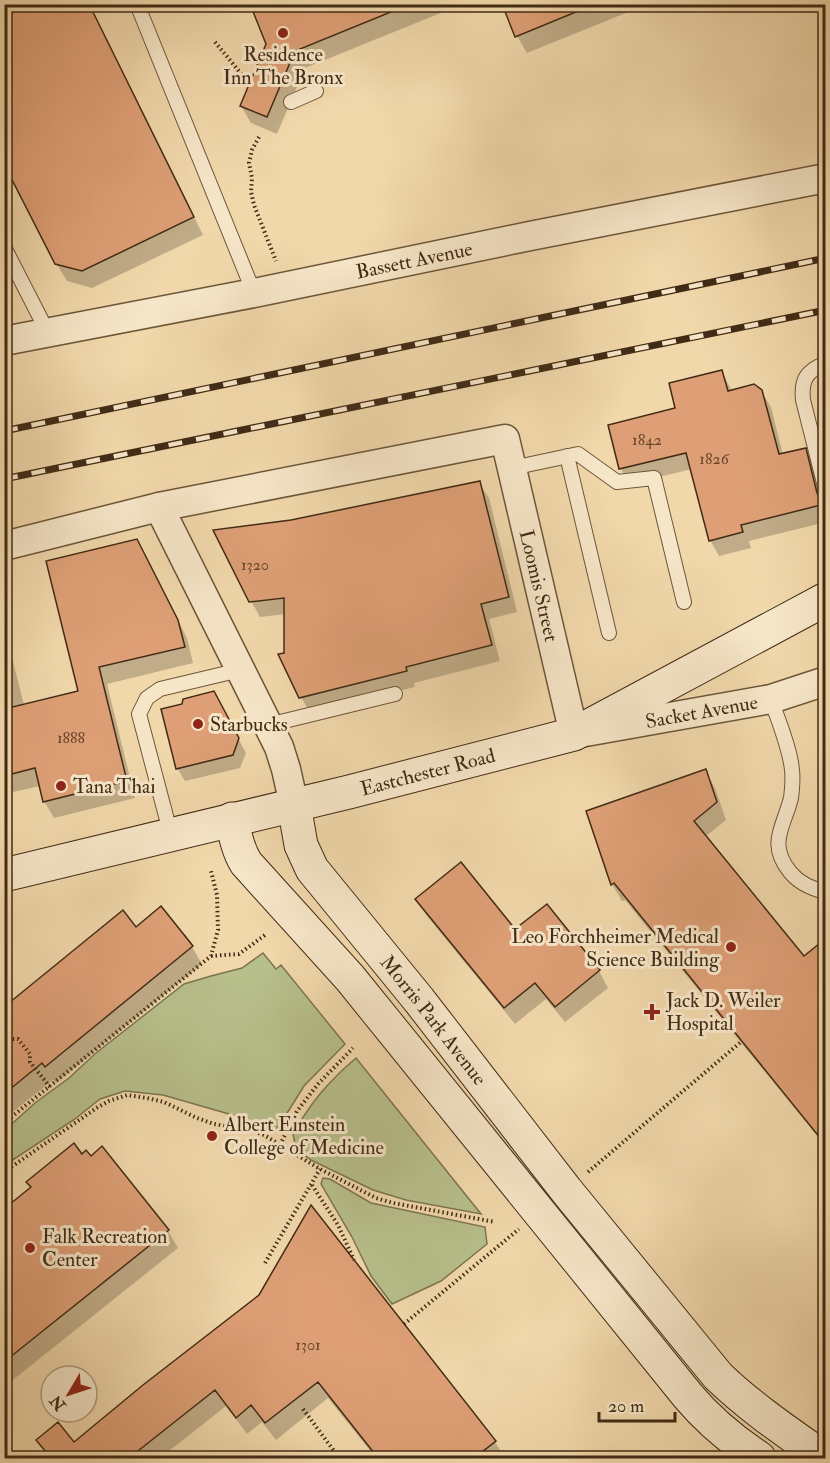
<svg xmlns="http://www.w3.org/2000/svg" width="830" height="1463" font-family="'IM FELL Double Pica',serif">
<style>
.green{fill:#b7bf8b;stroke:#7c7550;stroke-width:1.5}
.shadow{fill:#0003}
.building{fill:#de9f76;stroke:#412b15;stroke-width:1.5}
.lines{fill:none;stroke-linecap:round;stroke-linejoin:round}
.service-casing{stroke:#6d563a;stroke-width:16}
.minor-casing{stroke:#6d563a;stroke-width:31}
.secondary-casing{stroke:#412b15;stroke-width:35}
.path{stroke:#412b15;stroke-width:4;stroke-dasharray:1.5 3;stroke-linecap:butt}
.service{stroke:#f6e6c8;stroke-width:14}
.minor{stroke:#f6e6c8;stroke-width:28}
.secondary{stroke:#f6e6c8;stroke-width:33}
.rail-casing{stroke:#412b15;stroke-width:7}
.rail{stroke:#f6e6c8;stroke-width:4.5;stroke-dasharray:14;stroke-linecap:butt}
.poi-dot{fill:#8f2418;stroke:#f6e6c8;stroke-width:2}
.labels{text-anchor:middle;stroke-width:6;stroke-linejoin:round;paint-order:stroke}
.number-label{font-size:16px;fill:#68482d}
.poi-label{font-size:20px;fill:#412b15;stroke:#f6e6c8;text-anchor:start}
.street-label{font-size:20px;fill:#412b15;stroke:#f6e6c8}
</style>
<rect width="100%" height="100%" fill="#f1d8ab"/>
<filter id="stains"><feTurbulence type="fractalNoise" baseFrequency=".00333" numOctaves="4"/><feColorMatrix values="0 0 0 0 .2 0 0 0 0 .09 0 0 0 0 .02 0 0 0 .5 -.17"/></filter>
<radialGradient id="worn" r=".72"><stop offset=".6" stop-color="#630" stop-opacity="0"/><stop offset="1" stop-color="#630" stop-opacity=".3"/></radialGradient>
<path class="green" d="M263,953l13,16 5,-4 64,79 -41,42 -13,21 -16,24 -39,-15 -73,-21 -38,-4 -25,8 -25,20 -70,46v-35l30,-27 34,-25 27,-25 88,-69 27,-8 31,-8z
M356,1058l125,156 -75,-14 -33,-10 -62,-30 -15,-11 -3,-15c18,-32 35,-52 63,-76z
M323,1178l7,1 41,24 114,24 2,17 -46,37 -49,23 -21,-28 -19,-39 -31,-53z"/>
<path class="shadow" d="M88,4l115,231 -111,53 -25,-7 -11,-18z
M252,4h211l-158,64 -28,66 -26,-11 -10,-17 27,-62z
M504,4h144l-121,49 -10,-17z
M722,372l10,19h29l10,16 12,48 22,-6 9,16 9,35 3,1v21l-77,19 2,7 -32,8 -9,-16 -18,-71 -62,15 -9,-15 -11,-43 67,-17z
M826,409v37l-9,-34z
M479,483l10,15 28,114 -28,7 11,42 -86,22 1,4 -105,26 -9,-16 -16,-43 1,-40 -26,3 -9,-16 40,-79z
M146,557l41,81 6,25 -86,21 28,114 -81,20 -10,-17 -4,-15 -36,8v-168l20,79 56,-13z
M221,707l25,46 -6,15 -55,13 -8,-13z
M705,771l10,17 11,32 -21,17 99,121 22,-17v206l-201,-247 -3,1 -10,-17 -25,-72z
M417,899l98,32 84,40 9,17 -43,34 -19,-23 -31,25 -88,-108z
M161,909l31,38 10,17 -146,119 -3,-3 -49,39v-110l132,-80z
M82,1156l86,75 10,17 -174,139v-176z
M261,1296l234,146 10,16h-129l-48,-60 -52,42 -14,-18 -15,12 -21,-28 -66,52h-111l-11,-18 36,4z"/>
<path class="building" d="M4,4h85l105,213 -112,54 -27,-7 -51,-100z
M250,4h158v1l-113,46 -28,66 -27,-11 26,-62z
M502,4h91v1l-78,32z
M722,370l6,21 26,-7 8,6 17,64 27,-6 11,45 3,5 5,2v4l-84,21 2,7 -34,9 -23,-88 -67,16 -11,-44 67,-17 -6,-25z
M480,481l29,116 -28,7 11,41 -86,22 1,4 -108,27 -21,-44 6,-1v-55l-35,4 -36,-72 78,-10z
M137,539l41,81 7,27 -86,20 28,114 -84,21 -8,-34 -31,8v-67l74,-18 -32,-130z
M214,691l25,47 -6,17 -57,14 -15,-60 21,-5 1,-5z
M706,769l11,33 -23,19 110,135 21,-17v205l-211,-261 -3,2 -25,-74z
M461,862l54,67 32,-25 53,66 -45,37 -20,-24 -31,25 -89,-109z
M161,906l32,40 -148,121 -3,-4 -38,31v-87l119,-97 13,17z
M74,1143l8,11 4,-4 5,6 11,-10 67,84 -165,132v-153l27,-22 -5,-5z
M311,1205l185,236 -22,17h-96l-60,-76 -53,41 -14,-18 -15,13 -21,-28 -86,68h-78l-15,-18 22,-18 16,20 69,-57 116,-90z"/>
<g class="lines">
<g class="service-casing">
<path id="service" d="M137,4l117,289
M291,102l25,-11
M4,247l44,86
M826,363c-20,8 -25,17 -23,37l23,91
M567,456l42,177
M512,468l66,-14 39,28 37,-4 30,124
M771,699c7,21 19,49 21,71 1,8 0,20 -1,28 -7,29 -24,45 -1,74 9,11 22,17 36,20
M268,725l127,-31
M171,835l-32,-121 8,-16 13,-9 80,-19"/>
</g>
<g class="minor-casing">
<g id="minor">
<path id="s1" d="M4,341l250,-48 276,-57 296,-58"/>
<path d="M159,507l120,240 7,22 8,36"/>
<path id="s2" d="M4,546l155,-39 346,-68 69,295 197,-35 55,-18"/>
</g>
</g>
<g class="secondary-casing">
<g id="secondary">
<path id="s3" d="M294,805l7,40 11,24 107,131 147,190 152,186c32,31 69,56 106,82"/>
<path d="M232,819c3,16 6,31 14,44l104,115 338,418c21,25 44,44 71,62"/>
<path id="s4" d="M4,875l345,-83 225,-58 252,-135"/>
</g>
</g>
<path class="path" d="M215,42l28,34
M259,137l-7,13 -3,13 3,15 -1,14 3,13 22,56
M211,956l28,-2 26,-19
M4,1029l8,10h6l12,15v8l20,25
M4,1123l207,-167 7,-26 -1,-35 -6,-24
M280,1145l17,-34 21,-27 35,-36
M4,1172l94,-65 11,-6 18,-6 20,3 17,4 33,16 17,6 39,7 11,4 56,34 56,29 17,5 102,19
M588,1172l154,-131
M312,1185l26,40 16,35
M265,1263l55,-94
M404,1324l115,-95
M303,1409l34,46v3"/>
<use href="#service" class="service"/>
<use href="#minor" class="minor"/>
<use href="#secondary" class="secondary"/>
<g class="rail-casing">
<path id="rail" d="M4,431l822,-173
M4,479l822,-169"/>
</g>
<use href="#rail" class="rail"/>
</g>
<g class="poi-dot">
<circle cx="283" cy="33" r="6"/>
<circle cx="198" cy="724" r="6"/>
<circle cx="61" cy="786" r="6"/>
<circle cx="731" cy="947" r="6"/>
<path d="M649 1003h6v6h6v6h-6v6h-6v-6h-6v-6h6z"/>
<circle cx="212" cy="1136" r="6"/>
<circle cx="30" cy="1248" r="6"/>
</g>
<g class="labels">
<g class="number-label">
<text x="647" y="445">1842</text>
<text x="714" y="464">1826</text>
<text x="255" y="570">1320</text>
<text x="71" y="743">1888</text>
<text x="308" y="1350">1301</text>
</g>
<g class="poi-label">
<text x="283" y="61" text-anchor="middle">Residence<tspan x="283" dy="23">Inn The Bronx</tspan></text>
<text x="210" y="731">Starbucks</text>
<text x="73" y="793">Tana Thai</text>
<text x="719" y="943" text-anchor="end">Leo Forchheimer Medical<tspan x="719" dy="23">Science Building</tspan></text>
<text x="666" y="1007">Jack D. Weiler<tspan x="666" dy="23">Hospital</tspan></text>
<text x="224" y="1131">Albert Einstein<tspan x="224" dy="23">College of Medicine</tspan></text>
<text x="42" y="1243">Falk Recreation<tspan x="42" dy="23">Center</tspan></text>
</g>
<g class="street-label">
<text dy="7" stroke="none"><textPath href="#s1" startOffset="418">Bassett Avenue</textPath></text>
<text dy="7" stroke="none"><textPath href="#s2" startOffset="663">Loomis Street</textPath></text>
<text dy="7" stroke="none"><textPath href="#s2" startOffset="945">Sacket Avenue</textPath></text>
<text dy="7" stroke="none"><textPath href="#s4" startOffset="436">Eastchester Road</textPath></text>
<text dy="7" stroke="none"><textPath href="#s3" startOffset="261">Morris Park Avenue</textPath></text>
</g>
</g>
<rect width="830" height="1463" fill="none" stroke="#f1d8ab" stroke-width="24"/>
<rect x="6" y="6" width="818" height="1451" fill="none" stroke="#412b15" stroke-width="3"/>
<rect x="12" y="12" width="806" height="1439" fill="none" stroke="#412b15" stroke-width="1.5"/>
<g transform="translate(69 1394) rotate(231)"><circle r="28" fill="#f6e6c8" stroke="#ae9b80" stroke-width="1.5"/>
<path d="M0-4.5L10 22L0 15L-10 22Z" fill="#8f2418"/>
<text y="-9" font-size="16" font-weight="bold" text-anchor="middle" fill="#412b15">N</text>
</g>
<path d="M599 1412v9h76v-9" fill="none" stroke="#412b15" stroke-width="3"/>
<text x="608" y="1412" font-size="18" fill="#412b15" stroke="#f6e6c8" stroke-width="4.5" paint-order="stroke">20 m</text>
<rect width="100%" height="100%" filter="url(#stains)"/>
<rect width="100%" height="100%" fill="url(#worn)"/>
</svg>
